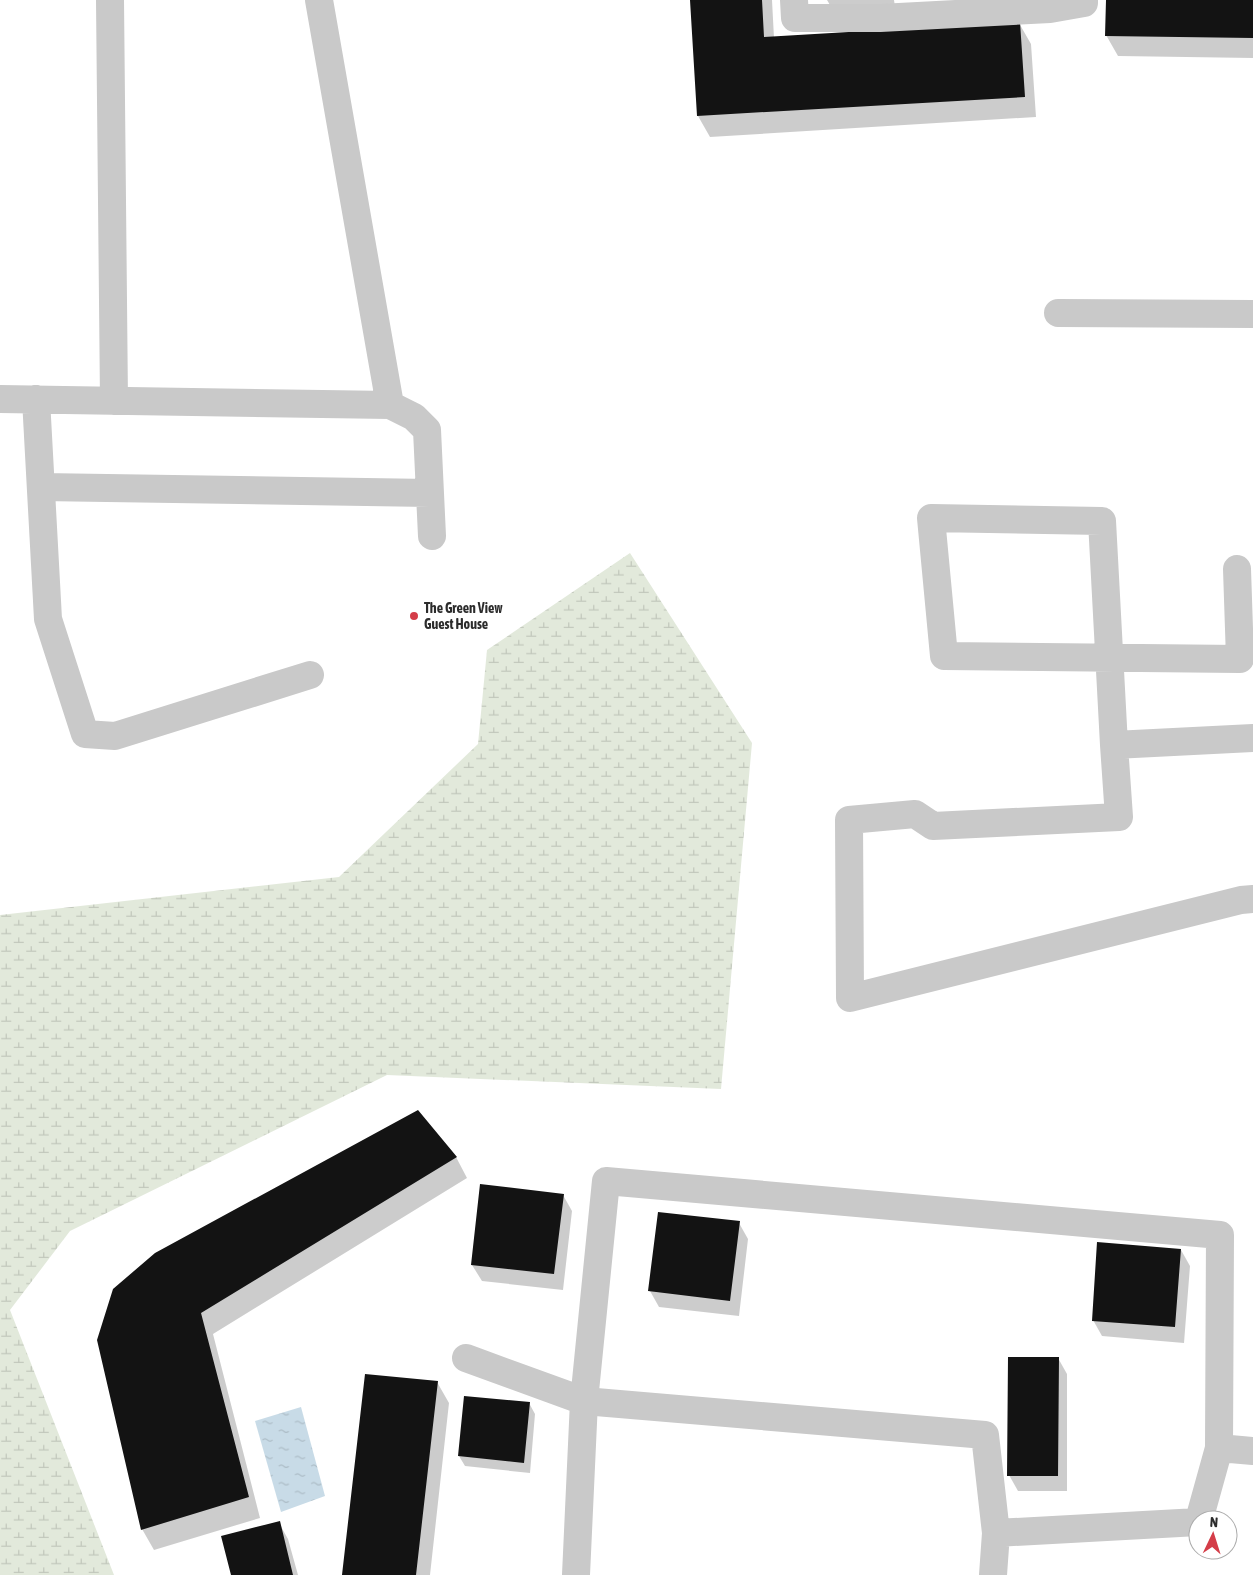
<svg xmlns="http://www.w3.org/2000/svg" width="1253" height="1575" font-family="'Asap Condensed',sans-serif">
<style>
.wetland{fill:url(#wetland-marsh)}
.water{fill:url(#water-ripples)}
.shadow{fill:#0003}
.building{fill:#131313}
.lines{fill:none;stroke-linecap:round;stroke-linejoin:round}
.street{stroke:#c9c9c9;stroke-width:28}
.poi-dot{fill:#d43d48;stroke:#fff;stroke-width:2}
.labels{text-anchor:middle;stroke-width:5;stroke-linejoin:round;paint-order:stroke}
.poi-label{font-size:14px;font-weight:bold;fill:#2c2c2c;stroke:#fff;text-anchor:start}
</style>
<defs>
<pattern id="wetland-marsh" width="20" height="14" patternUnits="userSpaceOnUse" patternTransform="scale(1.25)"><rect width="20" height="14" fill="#e2e9db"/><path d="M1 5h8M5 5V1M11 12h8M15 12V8" fill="none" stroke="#c2c8bc"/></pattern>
<pattern id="water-ripples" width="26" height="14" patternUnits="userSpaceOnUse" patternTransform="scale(1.25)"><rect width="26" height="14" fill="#c8dbe7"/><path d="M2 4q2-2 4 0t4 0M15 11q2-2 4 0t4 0" fill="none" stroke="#acbcc6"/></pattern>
</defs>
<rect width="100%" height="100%" fill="#fff"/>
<path class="wetland" d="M630,553l122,190 -31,346 -334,-14 -317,156 -60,79 104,265h-114v-660l339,-38 139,-133 9,-94z"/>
<path class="water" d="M301,1407l24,89 -44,16 -26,-91z"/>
<path class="shadow" d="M691,0h81l2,38 245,-15 12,21 5,73 -326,20 -12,-21z
M827,0h67l2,13 -60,2z
M1107,0h146v58l-135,-2 -12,-21z
M456,1157l11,21 -254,156 47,184 -106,32 -12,-21 -44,-189z
M563,1195l9,16 -9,79 -81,-9 -10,-16z
M739,1223l9,16 -9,77 -80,-9 -9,-16z
M1181,1250l9,16 -6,77 -82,-7 -9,-16z
M1058,1358l9,16v117h-49l-9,-16z
M437,1382l12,21 -19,172h-87z
M529,1403l6,11 -5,59 -65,-7 -6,-10z
M279,1523l9,16 10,36h-66z"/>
<path class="building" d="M690,0h72l2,37 256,-15 5,75 -328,19z
M1106,0h147v38l-148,-2z
M418,1110l39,47 -256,156 48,184 -108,33 -44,-190 16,-51 42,-36z
M480,1184l84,10 -10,80 -83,-9z
M658,1212l82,9 -10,80 -82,-10z
M1097,1242l84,7 -6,78 -83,-6z
M1008,1357h51l-1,119h-51z
M365,1374l73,7 -22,194h-74z
M464,1396l66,6 -6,61 -66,-7z
M280,1521l13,54h-62l-10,-39z"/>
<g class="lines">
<path class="street" d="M110,0l4,401
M794,0l1,18h85l170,-9 34,-6v-3
M1058,313l195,1
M0,399l390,6 -71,-405
M36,399l12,220 37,115 30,2 195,-61
M390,405l24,12 13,13 5,106
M41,487l389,6
M1253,738l-139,7 5,72 -186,9 -18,-12 -66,6 1,178 391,-98 12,-1
M1114,745l-12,-224 -171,-3 13,138 296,3 -3,-90
M466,1358l118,43 -8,174
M1199,1520l20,-72 34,3
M996,1533l-11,-98 -401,-34 22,-220 614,54 -1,213
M993,1575l3,-42 202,-11"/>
</g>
<circle class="poi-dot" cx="414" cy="616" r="5"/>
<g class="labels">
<g class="poi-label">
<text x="424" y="613">The Green View<tspan x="424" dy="16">Guest House</tspan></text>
</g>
</g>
<g transform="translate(1213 1535) rotate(4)"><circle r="24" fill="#ffffff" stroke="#ababab"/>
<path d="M0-4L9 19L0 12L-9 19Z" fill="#d43d48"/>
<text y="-8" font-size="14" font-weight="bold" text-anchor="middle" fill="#2c2c2c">N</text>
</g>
</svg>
